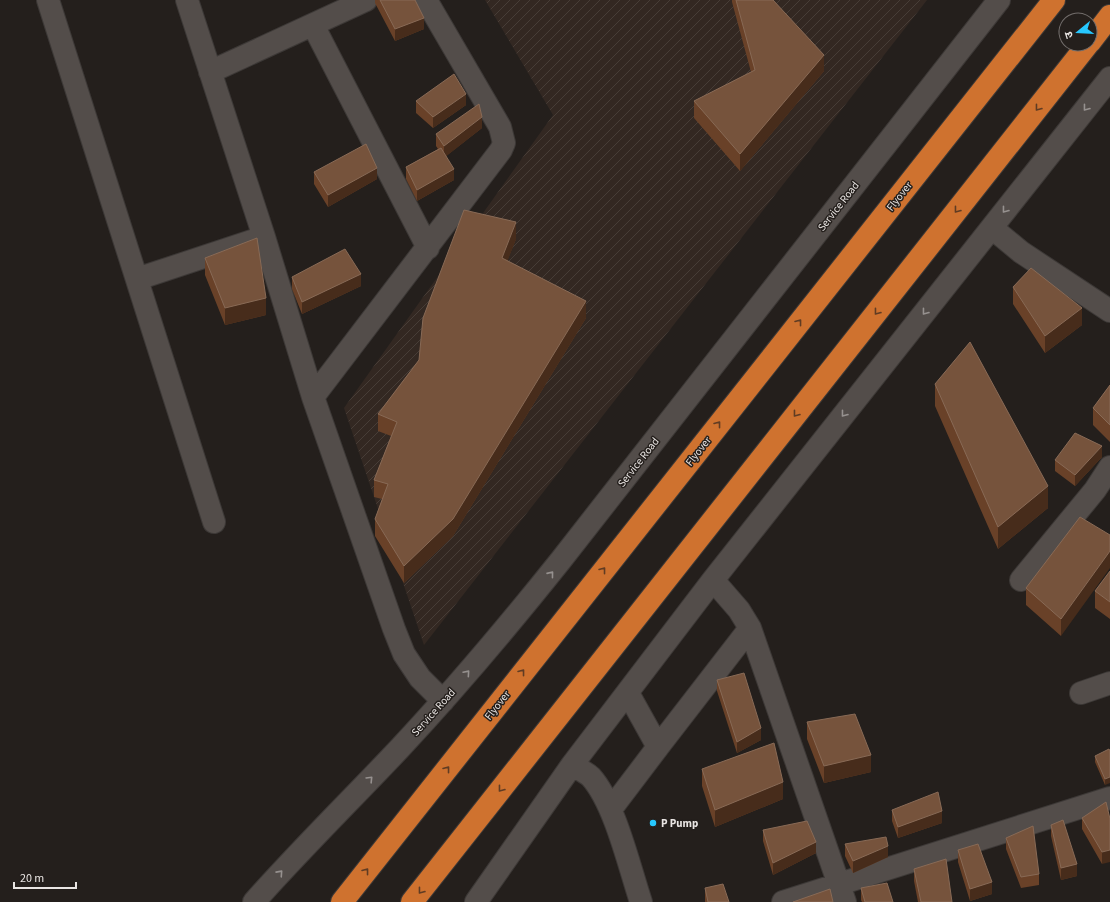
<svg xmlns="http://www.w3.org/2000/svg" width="1110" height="902" font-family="'Source Sans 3','Noto Sans Devanagari',sans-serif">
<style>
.industrial{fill:url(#industrial-furrows)}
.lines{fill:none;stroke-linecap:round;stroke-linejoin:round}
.minor-casing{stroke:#3d3937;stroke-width:24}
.highway-casing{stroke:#3d3937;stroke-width:24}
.minor{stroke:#534d4a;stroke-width:22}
.highway{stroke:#cf722f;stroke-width:22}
.wall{fill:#694128}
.shaded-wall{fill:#472c1b}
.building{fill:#76533c;stroke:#886a56}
.oneway{stroke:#603c23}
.oneway2{stroke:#96918f}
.poi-dot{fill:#27c8ff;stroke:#241f1c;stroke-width:1.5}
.labels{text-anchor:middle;stroke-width:3;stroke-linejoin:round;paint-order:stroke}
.street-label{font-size:11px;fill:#e9e5e3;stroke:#241f1c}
.poi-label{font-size:11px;font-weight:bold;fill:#e9e5e3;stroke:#241f1c;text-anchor:start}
</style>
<defs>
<pattern id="industrial-furrows" width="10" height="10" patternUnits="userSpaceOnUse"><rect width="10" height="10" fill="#332822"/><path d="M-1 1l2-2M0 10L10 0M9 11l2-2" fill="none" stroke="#473d37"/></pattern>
</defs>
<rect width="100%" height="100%" fill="#241f1c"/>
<path class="industrial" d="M485,0h442l-503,645 -80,-237 209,-293z"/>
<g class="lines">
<g class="minor-casing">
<path id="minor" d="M48,0l166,522
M187,0l77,237 49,160 81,232 10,25 16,24 23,23
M313,25l115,223
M210,72l156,-72
M992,228l29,24 89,59
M137,279l127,-42
M313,397l188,-247 3,-7 -4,-16 -74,-127
M713,580l26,30 11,18 95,274
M1021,580l74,-90 15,-23
M628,693l30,54 92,-119
M1081,693l29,-10
M572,765c6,4 14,7 19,12 24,27 38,89 50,125
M611,809l47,-62
M254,902c47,-53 97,-102 146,-154 56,-60 109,-123 161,-188l438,-560
M476,902l96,-137 141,-185 397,-502
M783,902l327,-104"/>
</g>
<g class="highway-casing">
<path id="highway" d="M1090,42l20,-26
M342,902l712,-902
M412,902l676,-858"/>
</g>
<use href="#minor" class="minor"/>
<use href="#highway" class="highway"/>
</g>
<path class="wall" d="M375,0h40l9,29 -29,12 -20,-38z
M732,0h41l51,71 -84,100 -46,-53v-17l57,-29 -19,-70z
M416,101l50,4 -33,23 -17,-15z
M482,128l-36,28 8,24 -37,21 -11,-22v-12l32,-18 -2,-3v-12z
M314,172l63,7 -49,28 -14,-23z
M516,239l-9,22 79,57 -133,218 -49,47 -29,-47v-17l7,-20 -8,-2v-17l17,-44 -13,-5v-17l41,-54z
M205,258l61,57 -41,10 -20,-50z
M292,277l69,9 -59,28 -10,-25z
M1013,287l69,38 -37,28 -32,-49z
M935,384l113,124 -50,41 -63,-143z
M1110,385v57l-17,-17v-17z
M1102,457l-27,29 -20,-15v-11z
M1080,517l-19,119 -35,-31v-17z
M1110,571v48l-15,-11v-17z
M717,680l44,60 -24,13 -20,-62z
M807,722l64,50 -47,11 -17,-44z
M1110,751l-5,34 -10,-23v-6z
M702,769l81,30 -68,28 -13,-41z
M1106,802l-4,62 -20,-35v-11z
M892,810l50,13 -44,15 -6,-17z
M1051,825l26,51 -16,4 -10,-44z
M763,830l53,23 -43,22 -10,-34z
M1006,838l33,36v11l-18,3 -15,-39z
M845,844l43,13 -35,16 -8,-17z
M958,850l34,44 -22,7 -12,-39z
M914,869l38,33h-34l-4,-21z
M705,888l24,14h-24z
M861,888l32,14h-31l-1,-2z"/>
<path class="shaded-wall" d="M424,18v11l-29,12v-12z
M824,55v16l-84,100v-17z
M466,94v11l-33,23v-11z
M482,117v11l-38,30v-12z
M377,168v11l-49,28v-12z
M454,169v11l-37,21v-11z
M516,222v17l-14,36v-17z
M361,274v12l-59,28v-12z
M266,298v17l-41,10v-17z
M586,301v17l-133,218 -49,47v-17z
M1082,308v17l-37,28v-17z
M1102,446v11l-27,29v-11z
M1048,486v22l-50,41v-22z
M1110,551v17l-49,68v-17z
M761,728v12l-24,13v-11z
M871,755v17l-47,11v-17z
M1110,777v6l-5,2v-6z
M783,782v17l-68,28v-17z
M942,811v12l-44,15v-11z
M816,842v11l-43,22v-12z
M888,846v11l-35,16v-12z
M1110,850v12l-8,2v-12z
M1077,864v12l-16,4v-12z
M992,882v12l-22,7v-12z"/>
<path class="building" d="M380,0h35l9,18 -29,11z
M736,0h37l51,55 -84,99 -46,-53 61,-31z
M454,74l12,20 -33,23 -17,-16z
M479,104l3,13 -38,29 -8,-12z
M366,144l11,24 -49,27 -14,-23z
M441,148l13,21 -37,21 -11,-23z
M464,210l52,12 -14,36 84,43 -133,218 -49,47 -29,-47 13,-35 -14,-4 23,-58 -19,-8 41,-54 4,-42z
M257,238l9,60 -41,10 -20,-50z
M345,249l16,25 -59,28 -10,-25z
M1031,268l51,40 -37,28 -32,-49z
M970,342l78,144 -50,41 -63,-143z
M1110,385v40l-17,-17z
M1075,433l27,13 -27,29 -20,-15z
M1080,517l30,18v16l-49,68 -35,-31z
M1110,571v31l-15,-11z
M744,673l17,55 -24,14 -20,-62z
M855,714l16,41 -47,11 -17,-44z
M774,743l9,39 -68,28 -13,-41z
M1109,749l1,2v26l-5,2 -10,-23z
M938,792l4,19 -44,16 -6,-17z
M1106,802l4,17v31l-8,2 -20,-34z
M1063,820l14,44 -16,4 -10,-43z
M807,821l9,21 -43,21 -10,-33z
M1033,826l6,48 -18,3 -15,-39z
M886,837l2,9 -35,15 -8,-17z
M978,844l14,38 -22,7 -12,-39z
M946,859l6,43h-31l-7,-33z
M887,883l6,19h-28l-4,-14z
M723,884l6,18h-21l-3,-14z
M830,889l3,13h-40z"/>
<defs><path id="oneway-chevron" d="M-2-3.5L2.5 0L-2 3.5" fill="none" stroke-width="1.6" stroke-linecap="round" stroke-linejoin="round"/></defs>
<g class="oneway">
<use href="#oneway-chevron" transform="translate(1038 108) rotate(128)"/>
<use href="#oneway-chevron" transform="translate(957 210) rotate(128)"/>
<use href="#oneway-chevron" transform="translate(877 312) rotate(128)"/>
<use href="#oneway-chevron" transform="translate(799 322) rotate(-52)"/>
<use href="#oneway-chevron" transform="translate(796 414) rotate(128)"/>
<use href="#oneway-chevron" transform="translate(718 424) rotate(-52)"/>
<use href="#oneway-chevron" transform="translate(603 570) rotate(-52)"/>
<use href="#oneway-chevron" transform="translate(522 672) rotate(-52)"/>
<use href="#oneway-chevron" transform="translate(447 769) rotate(-52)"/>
<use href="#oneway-chevron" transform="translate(501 789) rotate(128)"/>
<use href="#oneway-chevron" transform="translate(366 871) rotate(-52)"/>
<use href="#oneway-chevron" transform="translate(421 891) rotate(128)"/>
</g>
<g class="oneway2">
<use href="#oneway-chevron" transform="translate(1086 108) rotate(128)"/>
<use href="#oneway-chevron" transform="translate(1005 210) rotate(128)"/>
<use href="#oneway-chevron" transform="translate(925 312) rotate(128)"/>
<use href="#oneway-chevron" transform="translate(844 414) rotate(128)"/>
<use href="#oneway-chevron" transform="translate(551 574) rotate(-51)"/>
<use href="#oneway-chevron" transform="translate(467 673) rotate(-49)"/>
<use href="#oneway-chevron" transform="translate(370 779) rotate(-46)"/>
<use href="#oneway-chevron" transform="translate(280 873) rotate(-48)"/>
</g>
<circle class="poi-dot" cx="653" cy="823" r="4"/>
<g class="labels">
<g class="street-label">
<text transform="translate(899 196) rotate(-52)" y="4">Flyover</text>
<text transform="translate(838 206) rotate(-52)" y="4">Service Road</text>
<text transform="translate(698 451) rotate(-52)" y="4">Flyover</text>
<text transform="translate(638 462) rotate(-52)" y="4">Service Road</text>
<text transform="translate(497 705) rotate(-52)" y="4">Flyover</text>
<text transform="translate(433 712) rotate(-48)" y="4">Service Road</text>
</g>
<g class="poi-label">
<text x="661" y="827">P Pump</text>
</g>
</g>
<g transform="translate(1078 32) rotate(252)"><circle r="19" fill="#241f1c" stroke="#736e6c"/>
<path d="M0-3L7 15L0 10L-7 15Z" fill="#27c8ff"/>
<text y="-6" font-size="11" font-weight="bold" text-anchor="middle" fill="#e9e5e3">उ</text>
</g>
<path d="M14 882v6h62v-6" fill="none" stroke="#e9e5e3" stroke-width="2"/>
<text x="20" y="882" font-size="12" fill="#e9e5e3" stroke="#241f1c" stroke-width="3" paint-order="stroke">20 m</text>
</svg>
